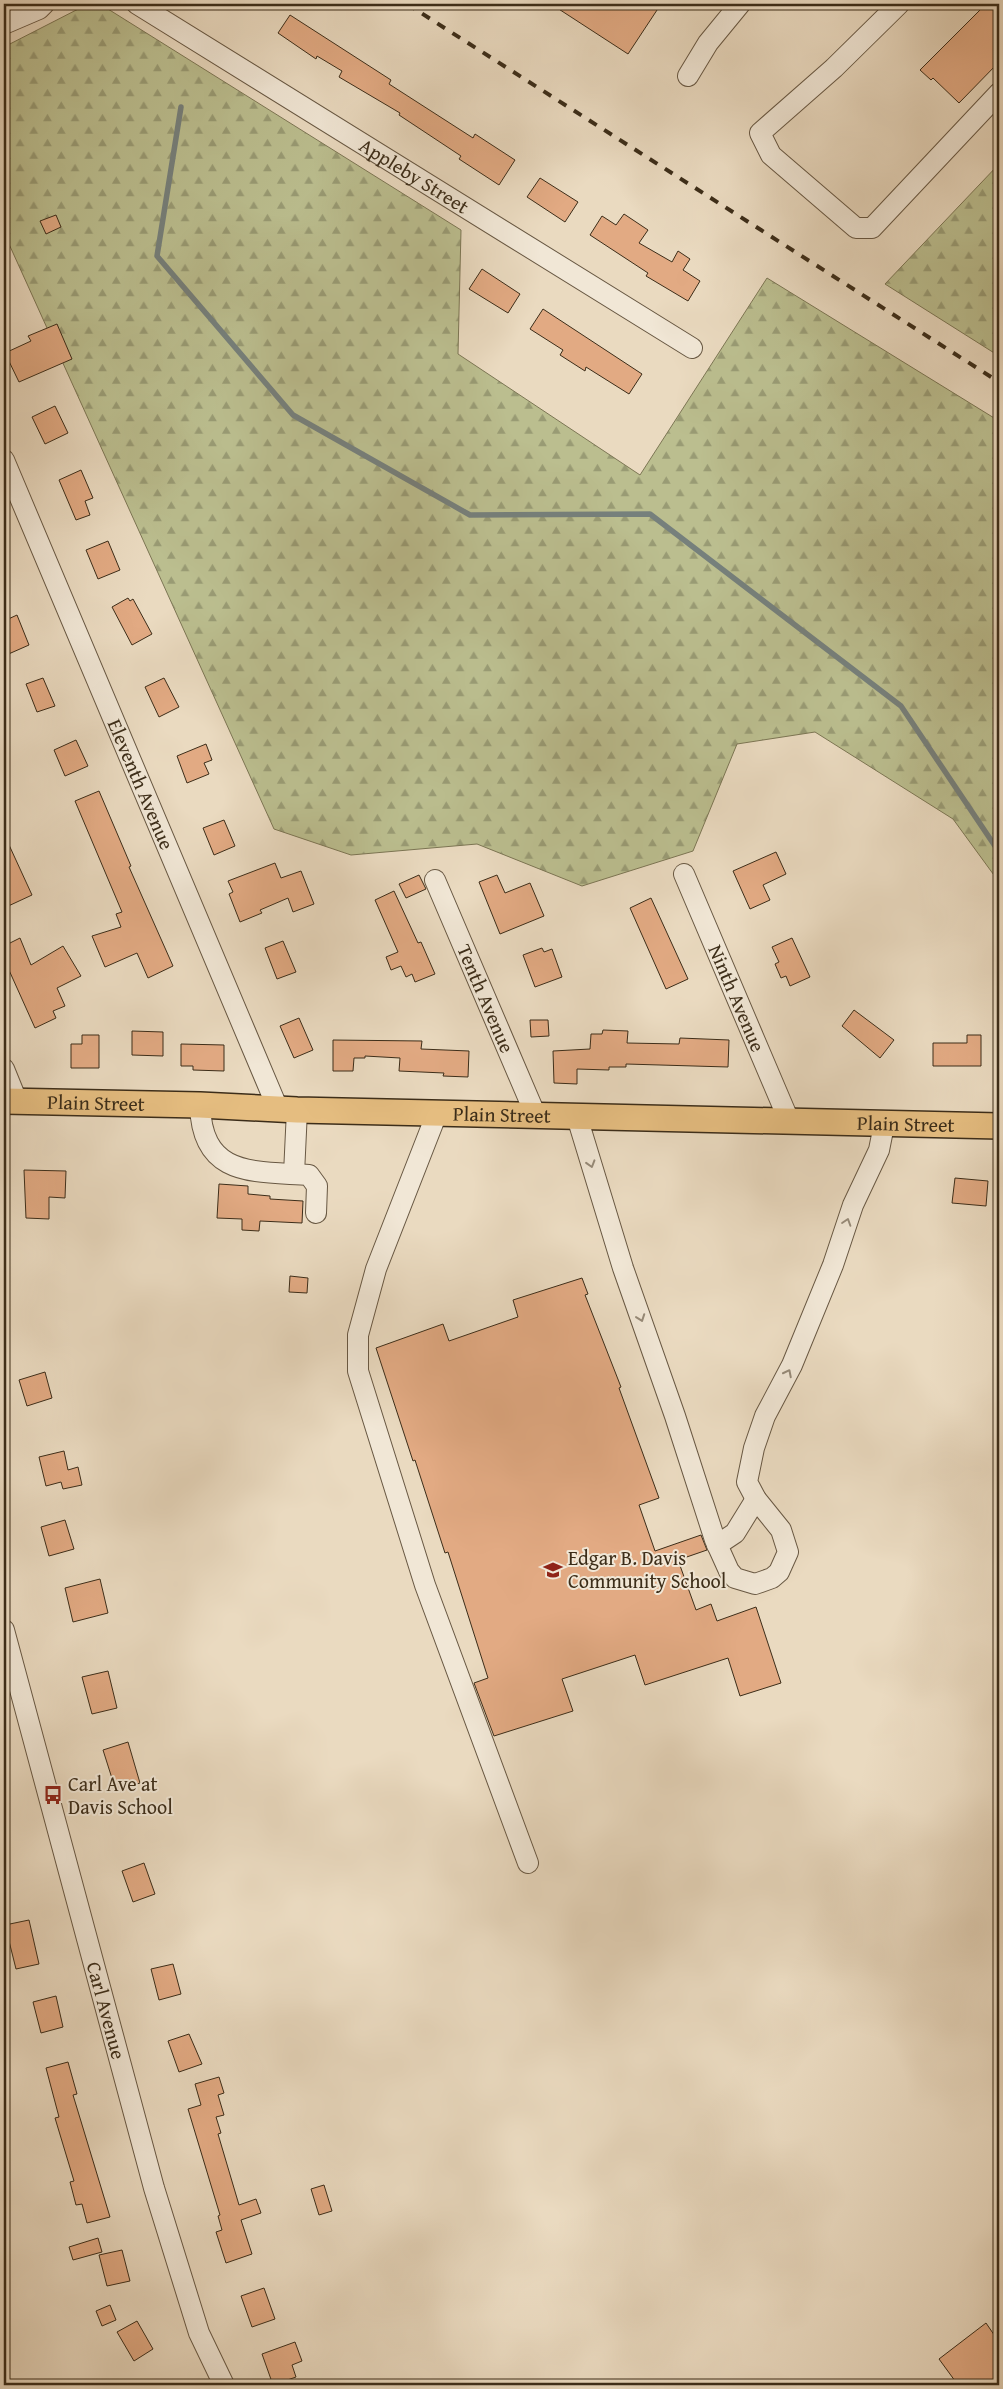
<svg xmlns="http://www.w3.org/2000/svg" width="1003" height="2389" font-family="'Gentium Book Plus',serif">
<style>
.forest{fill:url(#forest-firs);stroke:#7c7654}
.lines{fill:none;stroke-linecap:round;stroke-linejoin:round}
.stream{stroke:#76807c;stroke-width:5.5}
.building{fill:#e2aa83;stroke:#3c2d19}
.minor-casing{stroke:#685843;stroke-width:22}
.major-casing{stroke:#3c2d19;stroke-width:28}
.minor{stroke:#f1e7d6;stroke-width:20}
.major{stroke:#e5bd80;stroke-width:25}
.rail{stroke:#3c2d19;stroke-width:4;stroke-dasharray:9 9;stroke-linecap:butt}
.oneway{stroke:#968a78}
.labels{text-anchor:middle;stroke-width:4;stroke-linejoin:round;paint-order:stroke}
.street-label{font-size:20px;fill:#3c2d19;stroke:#f1e7d6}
.poi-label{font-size:20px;fill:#3c2d19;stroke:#f1e7d6;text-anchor:start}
</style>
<defs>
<pattern id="forest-firs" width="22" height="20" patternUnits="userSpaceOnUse" patternTransform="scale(1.25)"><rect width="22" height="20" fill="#bbbe8f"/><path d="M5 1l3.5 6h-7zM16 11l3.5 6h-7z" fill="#999b74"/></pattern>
</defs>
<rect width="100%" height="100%" fill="#eadac0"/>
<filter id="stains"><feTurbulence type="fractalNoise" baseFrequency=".004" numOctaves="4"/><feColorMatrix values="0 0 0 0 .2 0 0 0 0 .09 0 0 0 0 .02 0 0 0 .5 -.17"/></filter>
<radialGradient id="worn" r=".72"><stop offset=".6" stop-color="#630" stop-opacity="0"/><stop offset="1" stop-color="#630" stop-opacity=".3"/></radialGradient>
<path class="forest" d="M88,4h12l361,226 -3,124 182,121 127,-197 232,143v461l-46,-63 -138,-87 -78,12 -44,107 -111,35 -105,-42 -126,11 -77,-26 -270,-596v-186z
M999,164v192l-114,-72z"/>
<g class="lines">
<path class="stream" d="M181,107l-24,149 136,159 177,100 180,-1 251,192 98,146"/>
</g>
<path class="building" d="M551,4h110l-33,50z
M986,4h13v58l-40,41 -26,-25 -2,2 -11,-10z
M290,15l101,65 -2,4 84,54 2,-4 40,26 -16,25 -40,-26 2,-3 -62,-41 1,-2 -61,-36 3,-6 -25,-15 -1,3 -38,-26z
M540,178l38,24 -13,20 -38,-25z
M624,214l24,16 -9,13 33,19 6,-11 12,8 -7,11 17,11 -12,20 -42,-25 2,-3 -58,-38 12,-19 14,9z
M56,215l5,12 -15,7 -6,-13z
M482,269l38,25 -12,19 -39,-24z
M543,309l99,65 -13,20 -43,-27 -1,4 -25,-16 3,-5 -33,-21z
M57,324l15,35 -53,23 -14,-29 26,-12 -3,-5z
M55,406l13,27 -23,11 -13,-27z
M81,470l12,28 -8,3 5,14 -14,5 -17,-40z
M108,541l12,29 -22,9 -12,-29z
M128,598l2,3 3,-2 19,35 -20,11 -20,-38z
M17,615l12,30 -25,11v-35z
M43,678l12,28 -18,6 -11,-28z
M164,678l15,29 -20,10 -14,-30z
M76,740l12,26 -23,10 -11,-26z
M206,744l6,16 -8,3 5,11 -22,9 -10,-27z
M99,791l32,75 -2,1 44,99 -25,12 -11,-25 -32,14 -13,-31 29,-9 -5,-13 6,-2 -47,-111z
M224,820l11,26 -21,9 -11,-27z
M4,834l28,61 -28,13z
M776,852l10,22 -23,11 7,15 -20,9 -17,-38z
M275,863l6,15 20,-7 13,33 -21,8 -5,-14 -28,12 2,3 -22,9 -11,-28 4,-2 -5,-11z
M419,875l7,14 -20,9 -7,-14z
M497,875l8,18 25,-10 14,33 -44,18 -21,-52z
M394,891l24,52 3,-1 14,32 -20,8 -3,-8 -6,3 -5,-11 -10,4 -5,-13 12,-5 -23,-52z
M651,898l37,81 -22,10 -36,-81z
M20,938l11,27 32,-19 18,30 -24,12 8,18 -12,5 3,7 -21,10 -31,-69v-13z
M792,938l18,39 -20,9 -4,-10 -5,2 -6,-14 4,-2 -7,-15z
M283,941l13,31 -19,7 -12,-31z
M542,948l2,4 8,-3 10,28 -27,10 -12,-32z
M854,1010l40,30 -14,18 -38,-32z
M299,1018l14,32 -19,8 -14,-32z
M530,1020h18l1,16 -18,1z
M603,1030l25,1 -1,12 52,1 1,-6 49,2 -1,27 -102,-3v3h-17v3l-32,-1v15l-23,-1 -1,-32 37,-2 1,-15h11z
M132,1031l31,1v24l-31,-1z
M82,1035h17v33h-28v-24h11z
M967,1035h14v31h-48v-23h34z
M333,1040l89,1 -1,8 48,2 -1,26 -25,-1 1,-3 -45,-2 1,-13 -35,-2v2h-11l-1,13h-20z
M181,1044l43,1v26l-31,-1v-4h-12z
M24,1170l42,1 -1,27 -16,-1v22l-23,-1z
M955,1178l33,3 -2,25 -34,-3z
M219,1184l29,2v8l22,2v3l33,2 -1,22 -42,-2 -1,10 -17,-1v-11l-25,-1z
M290,1276l18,2 -1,15 -18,-1z
M582,1278l6,16 -3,1 36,92 -2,1 40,110 -20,7 16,46 46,-16 6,15 -29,10 18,50 15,-6 6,17 39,-14 25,76 -41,13 -12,-38 -83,27 -10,-30 -73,24 11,32 -79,25 -20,-53 14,-5 -40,-126 -3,1 -30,-93 -2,1 -37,-113 67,-24 6,17 69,-24 -5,-17z
M45,1372l7,26 -25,8 -8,-26z
M64,1451l4,19 10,-3 4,18 -19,4 -2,-7 -15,4 -7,-29z
M65,1520l9,29 -25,7 -8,-29z
M100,1579l8,34 -35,9 -8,-34z
M108,1671l9,37 -25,6 -10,-37z
M128,1742l12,41 -24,8 -13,-41z
M144,1863l11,31 -22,8 -11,-31z
M29,1920l10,44 -23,5 -11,-44z
M173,1964l8,30 -22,6 -8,-31z
M56,1996l7,31 -22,6 -8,-31z
M189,2034l13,30 -23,8 -11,-31z
M68,2062l9,32 -4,1 37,122 -23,6 -5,-19 -6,1 -6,-23 4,-1 -19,-63 4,-1 -13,-49z
M219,2077l5,16 -6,2 6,20 -8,2 5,16 -3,1 21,71 17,-6 5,14 -20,7 11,34 -26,9 -10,-31 6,-2 -4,-14 2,-1 -32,-106 13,-4 -6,-21z
M324,2185l8,26 -13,4 -8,-26z
M98,2238l4,14 -29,8 -4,-13z
M122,2250l8,31 -23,5 -8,-31z
M264,2288l11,31 -23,8 -11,-31z
M110,2305l6,15 -14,6 -6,-15z
M137,2321l16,28 -19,12 -17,-29z
M986,2323l13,19v43h-41l-19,-26z
M295,2342l7,19 -10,4 4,12 -23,8 -11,-31z"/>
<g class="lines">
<g class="minor-casing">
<g id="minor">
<path id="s1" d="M137,4l555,344"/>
<path d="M899,4l-65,64 -74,65 11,22 85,73h16l127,-135"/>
<path d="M4,24l35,-15 5,-5"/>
<path d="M688,76l20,-33 32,-39"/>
<path id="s2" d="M4,460l274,649"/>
<path id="s3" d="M684,874l106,249"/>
<path id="s4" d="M435,880l101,236"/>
<path d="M4,1069l13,32"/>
<path d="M200,1105c2,73 54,66 109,70l8,11 -1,27"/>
<path d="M437,1113l-61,156 -18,66v36l67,214 103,278"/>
<path d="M577,1117l46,151 52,148 40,124 14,31 6,7 20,6 17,-6 7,-6 9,-20 -7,-22 -25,-31 -9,-17 7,-34 11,-32 27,-51 41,-100 20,-60 26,-55 5,-25"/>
<path d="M294,1174l3,-64"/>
<path d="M717,1545l18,-12 21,-34"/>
<path id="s5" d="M4,1630l150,558 45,145 25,52"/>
</g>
</g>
<g class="major-casing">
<g id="major">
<path id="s6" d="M4,1101l196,4 97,5 702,16"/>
</g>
</g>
<use href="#minor" class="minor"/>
<use href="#major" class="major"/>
<path class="rail" d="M407,4l592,378"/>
</g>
<defs><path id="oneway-chevron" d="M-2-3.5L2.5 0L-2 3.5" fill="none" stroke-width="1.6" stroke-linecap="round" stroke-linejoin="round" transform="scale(1.25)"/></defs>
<g class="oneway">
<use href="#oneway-chevron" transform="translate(591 1164) rotate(73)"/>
<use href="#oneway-chevron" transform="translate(847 1222) rotate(-72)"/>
<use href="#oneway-chevron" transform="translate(641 1318) rotate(70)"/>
<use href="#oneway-chevron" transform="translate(788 1373) rotate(-63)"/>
</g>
<defs>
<g id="school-bare" transform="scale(1.5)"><path d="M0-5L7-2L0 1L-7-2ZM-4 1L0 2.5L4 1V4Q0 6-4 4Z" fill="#8f2418" stroke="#f1e7d6" stroke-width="2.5" paint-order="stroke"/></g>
<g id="bus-bare" transform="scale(1.5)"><path d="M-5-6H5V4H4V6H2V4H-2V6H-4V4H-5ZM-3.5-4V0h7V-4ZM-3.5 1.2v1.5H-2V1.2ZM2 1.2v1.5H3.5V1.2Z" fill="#8f2418" stroke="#f1e7d6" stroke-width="2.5" paint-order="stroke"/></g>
</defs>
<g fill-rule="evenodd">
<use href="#school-bare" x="553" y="1570"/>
<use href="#bus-bare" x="53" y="1795"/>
</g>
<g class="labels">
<g class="street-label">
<text dy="7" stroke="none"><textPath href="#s1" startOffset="326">Appleby Street</textPath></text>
<text dy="7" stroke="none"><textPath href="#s2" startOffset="352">Eleventh Avenue</textPath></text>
<text dy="7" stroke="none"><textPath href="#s4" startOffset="129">Tenth Avenue</textPath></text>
<text dy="7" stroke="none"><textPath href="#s3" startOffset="135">Ninth Avenue</textPath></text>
<text dy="7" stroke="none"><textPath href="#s6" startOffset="92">Plain Street</textPath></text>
<text dy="7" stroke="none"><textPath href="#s6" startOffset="498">Plain Street</textPath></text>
<text dy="7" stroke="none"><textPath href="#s6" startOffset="902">Plain Street</textPath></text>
<text dy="7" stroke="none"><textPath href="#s5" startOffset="394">Carl Avenue</textPath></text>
</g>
<g class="poi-label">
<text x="568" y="1565">Edgar B. Davis<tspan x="568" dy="23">Community School</tspan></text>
<text x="68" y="1791">Carl Ave at<tspan x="68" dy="23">Davis School</tspan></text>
</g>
</g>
<rect width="1003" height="2389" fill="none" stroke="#eadac0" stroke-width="20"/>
<rect x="5" y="5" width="993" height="2379" fill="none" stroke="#3c2d19" stroke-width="2.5"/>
<rect x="10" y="10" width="983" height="2369" fill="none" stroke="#3c2d19"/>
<rect width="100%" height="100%" filter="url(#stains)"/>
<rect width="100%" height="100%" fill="url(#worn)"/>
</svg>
